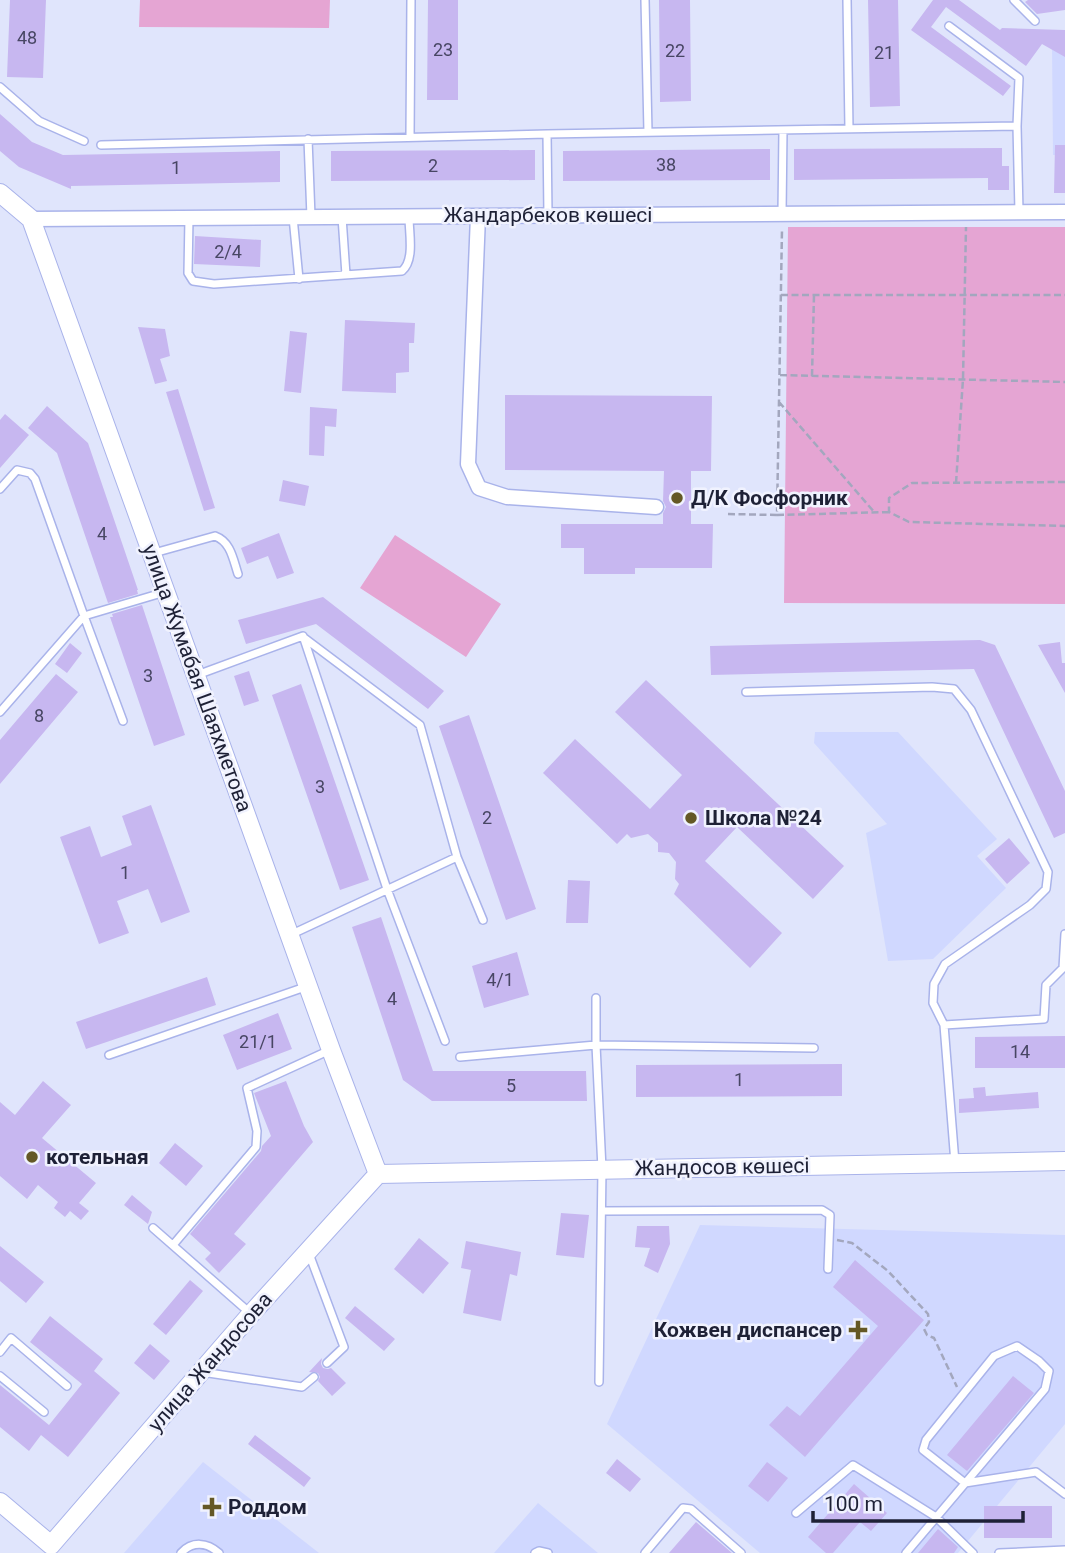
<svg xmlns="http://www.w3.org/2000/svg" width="1065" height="1553" font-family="Roboto,sans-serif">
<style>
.built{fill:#d0d8ff}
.green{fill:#e5a5d3}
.building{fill:#c7b7f0}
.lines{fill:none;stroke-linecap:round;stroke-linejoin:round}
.service-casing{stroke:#a9b3ea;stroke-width:10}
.minor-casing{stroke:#a9b3ea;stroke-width:17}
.tertiary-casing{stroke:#a9b3ea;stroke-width:20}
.path{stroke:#a3a7be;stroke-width:2.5;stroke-dasharray:7 3.5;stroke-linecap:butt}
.service{stroke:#fff;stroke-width:7}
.minor{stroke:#fff;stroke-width:14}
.tertiary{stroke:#fff;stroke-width:18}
.poi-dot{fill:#645825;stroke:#f0f2fe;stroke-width:2.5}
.labels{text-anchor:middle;stroke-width:5;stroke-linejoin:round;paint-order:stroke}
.number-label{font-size:18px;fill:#484664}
.street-label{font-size:21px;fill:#1e2136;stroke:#f0f2fe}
.poi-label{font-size:21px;font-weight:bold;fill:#1e2136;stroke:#f0f2fe;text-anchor:start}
</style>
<rect width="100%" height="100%" fill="#e0e5fc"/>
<path class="built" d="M1052,45h13v110h-12z
M815,732h83l99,107 -20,17 29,32 -73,71 -45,2 -22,-128 21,-9 -73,-81z
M700,1225l365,10v189l-107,129h-198l-153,-129z
M203,1462l116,91h-195z
M538,1503l60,50h-104z"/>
<path class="green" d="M140,0h190l-1,28 -190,-1z
M788,227h277v377l-281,-1z
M395,535l106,69 -35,53 -106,-69z"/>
<path class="building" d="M10,0h36l-3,78 -36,-1z
M428,0h30v100h-31z
M659,0h31l1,101 -31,1z
M868,0h30l2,106 -30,1z
M933,0h26l41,30 2,-2 63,2v27l-23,-13 -16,22 -80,-59 -15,20 80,59 -8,10 -92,-66z
M1028,0h37v10l-28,4 -12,-12z
M0,114l32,28 31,13 217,-4v31l-209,4v3l-52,-22 -19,-16z
M1055,145h10v48h-11z
M1002,148v18h7v24h-21v-12l-194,2v-31z
M770,149v31l-207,1v-30z
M535,150v30l-204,1v-30z
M195,236l66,4 -1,27 -66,-3z
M345,320l70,3 -1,20h-5v29l-13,1v20l-54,-2z
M138,327l27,2 5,27 -10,3 7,22 -12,3z
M290,331l17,2 -6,60 -17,-2z
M178,389l37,119 -11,3 -38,-119z
M505,395l207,1 -1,75h-20v53h22l-1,44h-77v6h-51v-26h-23v-24h102v-11l3,-6 -3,-6 1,-30 -159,-1z
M47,406l41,37 50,147h-1l1,4 -30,9 -51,-150 -29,-25z
M310,407l27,2 -1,18 -11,-1 -1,30 -15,-1z
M5,414l24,21 -29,33v-48z
M283,480l26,6 -4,20 -26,-5z
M279,533l15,40 -17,6 -9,-23 -21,8 -6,-16z
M323,597l121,94 -16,18 -112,-85 -70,20 -8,-24z
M142,605l43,130 -31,11 -44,-129h3l-1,-3z
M980,640l15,5 70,146v42l-11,5 -80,-169 -263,6 -1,-29z
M1060,642l2,21h3v30l-27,-48z
M70,643l12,10 -15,20 -12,-9z
M249,671l10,30 -15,5 -10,-30z
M56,674l22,18 -78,92v-44z
M646,680l198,186 -31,33 -76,-72 -32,34 77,72 -32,35 -76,-74 5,-10 -4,-5 1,-17 -7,-9 -11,-1v-9l-10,-9 -17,4 -4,-4 -10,10 -74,-71 32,-34 75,70 32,-34 -67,-63z
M301,684l68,196 -29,10 -68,-195z
M469,715l67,194 -30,11 -67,-194z
M151,805l39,107 -29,11 -13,-34 -31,12 12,32 -30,11 -39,-107 30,-11 11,31 31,-12 -10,-29z
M1009,838l21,25 -23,21 -22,-25z
M568,880l22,1 -2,42h-22z
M381,917l52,154h153l1,30h-155l-29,-21 -51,-153z
M517,952l12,43 -45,13 -12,-42z
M207,977l9,28 -130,44 -10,-27z
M278,1013l14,36 -55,21 -14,-35z
M1065,1036v32h-90v-31z
M842,1064v32l-206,1v-32z
M43,1081l28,24 -29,33 54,45 -17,20 10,8 -8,9 -11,-9 -5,6 -11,-9 4,-6 -20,-17 -11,14 -27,-23v-74l15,13z
M286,1081l18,45 9,16 -79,92 12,10 -27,29 -14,-14 6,-6 -21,-19 71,-83 1,-5 9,-10 -17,-43z
M985,1087l1,9 52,-4 1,16 -80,5v-14l15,-1 -1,-10z
M175,1143l28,23 -17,20 -27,-23z
M132,1195l20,17 -4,12 -24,-19z
M561,1213l28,2 -5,43 -28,-3z
M637,1226h32l1,18 -12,29 -14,-7 6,-18 -15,-1z
M419,1238l30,25 -26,31 -29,-25z
M466,1241l55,11 -4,24 -7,-2 -9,47 -38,-8 8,-43 -10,-2z
M0,1246l44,36 -18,21 -26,-22z
M855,1260l69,60 -119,137 -36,-32 18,-19 13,10 78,-90 -45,-39z
M190,1280l13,11 -37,44 -13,-11z
M355,1306l40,33 -11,12 -39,-33z
M50,1316l53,43 -9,12 26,22 -52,64 -27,-22 -12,16 -29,-24v-42l49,40 33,-41 -52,-42z
M150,1344l20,17 -16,19 -20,-17z
M322,1358l-1,6 2,4 5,1 3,-1 15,15 -14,13 -14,-15 2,-4 -2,-4 -9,-1z
M1013,1376l21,17 -67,78 -20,-16z
M255,1435l56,43 -7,9 -56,-43z
M617,1459l24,20 -11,13 -24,-19z
M767,1462l21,16 -20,24 -20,-16z
M854,1484l33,29 -16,18 -11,-9 -27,31h-7l-18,-16z
M984,1506h68v32h-68z
M696,1522l36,31h-63z
M938,1529l20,18 -4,6h-36z"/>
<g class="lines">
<g class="service-casing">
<path id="service" d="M645,0l3,132
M847,0l2,129
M1014,0l21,21
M949,26l70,52 -2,48 2,86
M0,87l39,34 45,20
M547,134l1,81
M410,137l1,-137
M308,139l3,78
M101,145l446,-11 470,-8
M782,213l1,-83
M293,217l6,62
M342,217l4,58
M189,218l-1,55 5,8 21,3 188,-13c13,-11 7,-38 7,-54
M0,489l17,-19 13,3 5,6 49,137 81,-24
M154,553l61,-17c16,6 18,23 23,38
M303,637l117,88 37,132 26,63
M197,675l106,-39 84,253 58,152
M746,692l186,-5 22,2 17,21 77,162 -2,17 -16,16 -85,59 -11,20 -1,19 11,22 11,138
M0,712l84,-96 39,105
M290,935l167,-78
M596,998v47l6,124 -3,213
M944,1025l100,-6 2,-34 17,-17 2,-34
M109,1055l199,-69
M460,1057l136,-12 218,3
M602,1211l220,-1 8,5 -2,54
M153,1228l97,85
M173,1245l83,-98 1,-16 -10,-43 83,-38
M308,1251l36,96 -17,16
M0,1352l11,-14 56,48
M202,1372l100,15 12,-10
M0,1376l44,36
M796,1513l57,-48 83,52 37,36
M181,1553c11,-12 26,-11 38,0
M535,1553l4,-2 9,2
M645,1553l38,-45 8,1 50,44
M906,1553l139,-164 4,-18 -10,-10 -22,-15 -23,10 -68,84 -3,10 42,33 71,-11 29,22
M999,1553l66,-3"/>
</g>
<g class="minor-casing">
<path id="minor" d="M478,216l-10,248 11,24 28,9 149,10
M31,219l1034,-7"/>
</g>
<g class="tertiary-casing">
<path id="tertiary" d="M0,193l31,26 300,831 47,124
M378,1174l687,-13
M0,1502l51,43 200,-231 127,-140"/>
</g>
<path class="path" d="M781,295h284
M780,375l285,7
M812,376l2,-81
M779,402l96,111
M1065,482l-153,1 -23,15v14l20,10 156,4
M956,483l7,-104 3,-152
M728,514l49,1 5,-286
M777,515l112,-3
M837,1240l15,3 36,28 40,43 1,8 -5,7 3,6 7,3 23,49"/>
<use href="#service" class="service"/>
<use href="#minor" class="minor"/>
<use href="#tertiary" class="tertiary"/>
</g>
<g class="poi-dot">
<circle cx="677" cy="498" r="7"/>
<circle cx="691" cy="818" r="7"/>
<circle cx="32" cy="1157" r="7"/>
<path d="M854.5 1319.5h7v7h7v7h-7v7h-7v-7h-7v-7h7z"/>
<path d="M208.5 1496.5h7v7h7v7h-7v7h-7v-7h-7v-7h7z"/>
</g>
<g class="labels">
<g class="number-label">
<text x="27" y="44">48</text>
<text x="443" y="56">23</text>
<text x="675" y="57">22</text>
<text x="884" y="59">21</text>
<text x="666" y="171">38</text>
<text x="433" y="172">2</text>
<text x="176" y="174">1</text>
<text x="228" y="258">2/4</text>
<text x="102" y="540">4</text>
<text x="148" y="682">3</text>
<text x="39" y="722">8</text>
<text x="320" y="793">3</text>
<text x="487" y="824">2</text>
<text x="125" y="879">1</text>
<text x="500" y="986">4/1</text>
<text x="392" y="1005">4</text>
<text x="258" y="1048">21/1</text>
<text x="1020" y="1058">14</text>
<text x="739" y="1086">1</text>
<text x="511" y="1092">5</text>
</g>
<g class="street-label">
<text x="548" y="222">Жандарбеков көшесі</text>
<text transform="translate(197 678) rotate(70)" y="7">улица Жумабая Шаяхметова</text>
<text transform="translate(722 1167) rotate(-1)" y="7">Жандосов көшесі</text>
<text transform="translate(210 1362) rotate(-49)" y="7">улица Жандосова</text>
</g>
<g class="poi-label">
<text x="691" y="505">Д/К Фосфорник</text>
<text x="705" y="825">Школа №24</text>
<text x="46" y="1164">котельная</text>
<text x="842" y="1337" text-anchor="end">Кожвен диспансер</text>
<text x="228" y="1514">Роддом</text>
</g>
</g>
<path d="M813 1511v10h210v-10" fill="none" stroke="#1e2136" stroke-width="3.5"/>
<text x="824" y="1511" font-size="21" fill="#1e2136" stroke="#f0f2fe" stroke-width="5" paint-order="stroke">100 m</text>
</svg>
